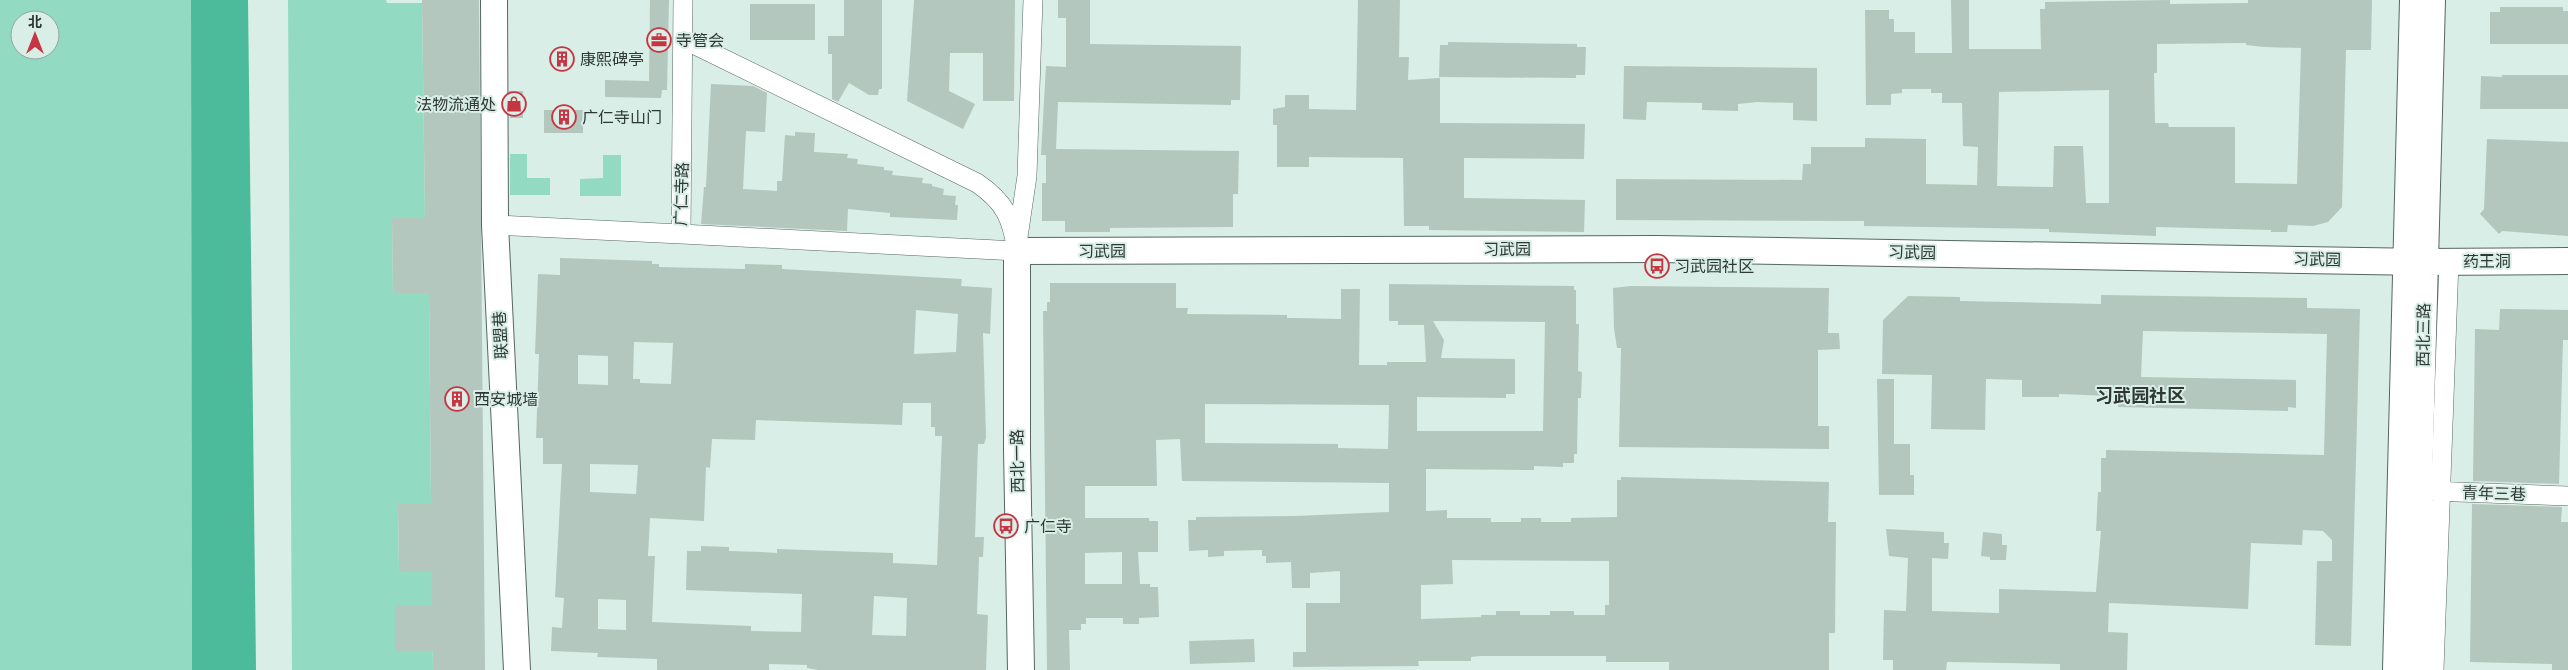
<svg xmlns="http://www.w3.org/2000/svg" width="2568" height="670" font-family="'Sofia Sans Condensed','Noto Sans SC',sans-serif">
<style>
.green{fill:#92dbc2;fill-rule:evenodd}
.water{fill:#4cbb9b}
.building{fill:#b3c7bf;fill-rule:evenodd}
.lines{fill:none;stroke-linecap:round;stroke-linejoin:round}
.street-casing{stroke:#556760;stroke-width:20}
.secondary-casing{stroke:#556760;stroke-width:28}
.street{stroke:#fff;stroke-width:19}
.secondary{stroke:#fff;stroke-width:26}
.labels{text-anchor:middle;stroke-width:4;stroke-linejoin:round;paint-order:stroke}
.poi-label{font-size:16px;fill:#2e3734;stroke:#d9eee6;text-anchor:start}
.street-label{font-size:16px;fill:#2e3734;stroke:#d9eee6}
.neighbourhood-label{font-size:18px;font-weight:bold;fill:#2e3734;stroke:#d9eee6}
</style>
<rect width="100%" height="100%" fill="#d9eee6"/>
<path class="green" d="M0,0h191l1,670h-192zM20,20h30v30h-30z
M288,0h98l1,3h35l3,215h-33l1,75h36l2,211h-33l1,67h33l1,99h-141z
M510,154h17v24h23v17h-40z
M603,155h18v41h-41v-17l23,-1z"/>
<path class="water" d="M191,0h57l8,670h-64z"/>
<path class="building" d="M422,0h57l6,670h-52v-19h-38v-46h37v-34l-33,1 -1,-68h33l-2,-211h-36l-1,-75h33z
M650,0h19l-2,90h-5l-1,8 -56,-1v-17l44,1z
M844,0h38v89h-3l-1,6h-9l-20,-12 -11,19 -6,-3v-45h-4v-18h16z
M914,0h101l-1,101h-31v-48h-33l-1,38 26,13 -12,25 -56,-28z
M1058,0h32v44l151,2 -1,54h-9v5l-173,-3 -2,47 183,2 -1,43h-5v33l-123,1v4h-45v-11h-23v-38h4v-28h-5l5,-89 20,1v-49h-8z
M1358,0h42l-1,57h10l-1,23 32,-2v45l145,1 -1,35 -120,-1v40l121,2 -1,32 -155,-2v-4h-25l-1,-68 -94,-1v10h-32v-42h-4v-16l12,-2v-12h24v14l47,1z
M1951,0h18v49h72l-1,-40h5v-7l125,-2v4l78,-1v-3h124l-1,50h-25l-4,157 -14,15 -15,4 -25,-1 -1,7h-16v-2l-115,-3v9l-107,-4v-3l-185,-3v-5l-248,-1v-41l186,1 1,-16h8v-17h54v-9l61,1v45l51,1 1,-38 -15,-1 -1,-43h-20v-10h-11v-4h-29v4l-11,1v11h-25l-1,-95h24v9h5v13h21v21h37zM2246,43v2l18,2 37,1 -4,136 -62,-1v-56h-66l-1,-4h-13l-1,-50h3v-29zM2109,90v113h-23l-3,-57h-29l-1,41 -56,-1 2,-94z
M750,4h65v36h-65z
M2500,7h63v4h5v33h-78v-32h10z
M1448,42l129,2v3h9l-1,28h-9v3l-137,-1 1,-32h8z
M554 59a8 8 0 1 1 16 0a8 8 0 1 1-16 0Z
M1624,66l193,2v53l-24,-1v-17l-36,-1 -19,2v7l-36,-1v-7l-55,-1 -1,18 -23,-1z
M2502,75h66v34h-88l1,-33 21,1z
M711,84l42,2 14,7 -2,39 -19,-1 -3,58 34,2v-10h5l3,-46 10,1v-4l20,1 -1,19 34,2 -1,4 11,1 -1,5 27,3v3l9,1 -1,4 31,3 -1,5 10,1v2l12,3 -1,6 13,1 -1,9h3l-1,15 -67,-3v-4l-42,-4 -1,22 -146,-7 3,-37h2z
M509,91h14v27h-13z
M544,110h39v23h-39z
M2487,139l81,3v94l-66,-5 -3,3 -19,-20 4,-5z
M560,258l92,3v3h7v3l86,2v-5l37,1v4l180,10 -1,7 31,2 -2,46 -7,-1 3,105 -2,6h-6l-3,93h9l-1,20h-4l-2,57 11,1 -2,55h-168l-11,-2v-3l-38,-1v6h-112v-11l-60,-2 1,-4 -47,-2 1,-24 10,1 2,-30 -9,-1 7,-133h-19v-26h-7l3,-84h-4l3,-80 22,1zM916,310l42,4 -2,38 -42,2zM634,342l39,1 -2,41 -31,-1v-4h-7zM578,355l30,1v29l-30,-1zM903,403h28v24h4v9h7l-5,129 -44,-2v-10l-116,-4v4l-15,-1 -33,-1v-4l-28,-1v5h-14l-1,39 116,4 -1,38 -50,-1v-5l-99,-4 3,-66h-7l2,-38 54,3 2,-54 4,1 2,-29 43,1 1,-20 146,5zM590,464l48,1 -2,29 -46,-2zM874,596l33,2 -1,38 -34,-1zM598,599l28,1v30l-28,-1z
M1050,283h126v25h12l-1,6 100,1v3h7l47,1v-30h19l-1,76h28v-3h39l-2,-37h-26v-4h-9v-37l185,2v4h2v34h3l-1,47 4,1 -1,26h-3l-1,56h-3v9h-11v4l-29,-1v4l-108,-1v42l21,-1v8h44v4h30v-4h20v4h30v-4l46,-1v-37h4v-3l208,5 -1,40h8l-1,111h-6v37h-160v-8h-63v-6h-126l-9,1v4h-53l1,5 -126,1v-15h13v-49h34v-32l-30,2v15h-18l-1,-26 -25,1v-7h-4v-6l-38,1v5l-16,1v-7l-19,1 -1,-31h8v-3l99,-1 94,-4v-29l-207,-2 -2,-42 -24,1 1,46h-72v32h64v3h9v31h-20l2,32h10v3h8l1,30 -20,1v6h-16v-6h-37v6h-5v6h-12l1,40h-23l-4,-359h4v-9h3zM1433,321l112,1 -2,109h-126v-34l89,1v-4h9v-35l-74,-1 3,-18zM1205,404l184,1 -1,44 -50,-1v-4l-133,-1zM1122,552v32h-37v-31zM1452,560l157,1v44h-4v10h-31v-4h-24v4h-30v-4h-24v4h-15v2l-60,2v-34l32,-1z
M1631,286l198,2 -1,45h11l1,16 -22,1v76h11v23l-210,-2 2,-99h-4l-3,-19 -1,-41z
M2101,295l206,3v10l53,1 -9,337 -36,-1 2,-84h15v-21l-9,-9 -20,-1 -1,15 -51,-2 -3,66 -139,-6 -1,29 20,1 -1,37h-67v-6l-113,-2 -1,8h-53v-10h-10l1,-50 22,1 2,-53 -19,-2 -3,-27 58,3v11h5l-1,16 -16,-1v53l67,2v-24l97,3 5,-61h-5l2,-39h3v-34h5v-8l218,5 3,-121 -184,-3 -2,46 155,3v28l-8,-1v4l-170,-4v-4h-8l1,-7 -52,-2v3h-37v-17l-36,-1 -1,51 -54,-1 1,-54 -50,-1 1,-54 25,-24 52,1v4l141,3z
M2500,309l68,1v30h-5l-4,144 -86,-3 2,-152 24,1z
M1877,379h17v65h16v31h4v20h-35z
M2472,504l90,3 -1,15h7v148h-16v-6l-82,-2z
M1983,532l19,2v11h5l-1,15h-16v-3l-9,-1z
M1254,639l1,23 -65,2 -1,-23z"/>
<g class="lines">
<g class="street-casing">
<path id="street" d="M683,39l294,144c28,19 35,35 40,68
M495,225l186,9 2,-234
M681,234l336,17
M1018,237l9,-61 6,-176
M2429,491l139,5
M2434,670l15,-409"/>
</g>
<g class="secondary-casing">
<path id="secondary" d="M494,0l1,225 22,445
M1021,670l-4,-221v-198l640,-2 767,13 144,-1
M2396,670l17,-670
M2414,670l18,-670"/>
</g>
<use href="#street" class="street"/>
<use href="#secondary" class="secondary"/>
</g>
<defs>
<g id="office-ring" transform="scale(1.25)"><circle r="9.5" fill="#d9eee6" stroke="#c63642" stroke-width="1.5"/><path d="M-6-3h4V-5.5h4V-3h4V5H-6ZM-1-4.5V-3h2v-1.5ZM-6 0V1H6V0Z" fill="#c63642"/></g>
<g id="building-ring" transform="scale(1.25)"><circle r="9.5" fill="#d9eee6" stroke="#c63642" stroke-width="1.5"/><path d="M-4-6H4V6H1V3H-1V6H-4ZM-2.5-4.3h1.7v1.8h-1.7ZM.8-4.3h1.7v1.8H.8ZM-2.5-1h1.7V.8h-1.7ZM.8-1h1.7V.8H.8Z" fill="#c63642"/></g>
<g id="shop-ring" transform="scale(1.25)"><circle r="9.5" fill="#d9eee6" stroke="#c63642" stroke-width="1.5"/><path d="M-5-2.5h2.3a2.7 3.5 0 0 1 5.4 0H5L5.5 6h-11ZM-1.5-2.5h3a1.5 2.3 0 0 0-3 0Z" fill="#c63642"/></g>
<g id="bus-ring" transform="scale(1.25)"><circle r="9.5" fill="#d9eee6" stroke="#c63642" stroke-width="1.5"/><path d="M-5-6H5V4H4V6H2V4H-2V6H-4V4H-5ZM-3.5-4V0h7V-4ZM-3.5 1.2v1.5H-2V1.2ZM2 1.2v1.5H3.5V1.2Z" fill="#c63642"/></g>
</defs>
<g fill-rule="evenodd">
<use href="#office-ring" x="659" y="40"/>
<use href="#building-ring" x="562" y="59"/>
<use href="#shop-ring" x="514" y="104"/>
<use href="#building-ring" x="564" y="117"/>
<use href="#bus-ring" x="1657" y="266"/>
<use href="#building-ring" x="457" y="399"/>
<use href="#bus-ring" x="1006" y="526"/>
</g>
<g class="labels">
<g class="poi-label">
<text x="676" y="46">寺管会</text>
<text x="580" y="65">康熙碑亭</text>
<text x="496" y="110" text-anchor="end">法物流通处</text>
<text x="582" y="123">广仁寺山门</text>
<text x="1674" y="272">习武园社区</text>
<text x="474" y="405">西安城墙</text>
<text x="1024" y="532">广仁寺</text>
</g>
<g class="street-label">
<text transform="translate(681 194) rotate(-88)" y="6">广仁寺路</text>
<text x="1507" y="255">习武园</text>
<text x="1102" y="257">习武园</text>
<text transform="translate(1912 252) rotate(1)" y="6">习武园</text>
<text transform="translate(2317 259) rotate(1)" y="6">习武园</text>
<text x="2487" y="267">药王洞</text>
<text transform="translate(500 335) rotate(-93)" y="6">联盟巷</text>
<text transform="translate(2423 335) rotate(-89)" y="6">西北三路</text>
<text transform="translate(1017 461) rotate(-91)" y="6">西北一路</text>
<text transform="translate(2494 493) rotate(2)" y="6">青年三巷</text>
</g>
<g class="neighbourhood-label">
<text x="2140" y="402">习武园社区</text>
</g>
</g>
<g transform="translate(35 35)"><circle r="24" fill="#d9eee6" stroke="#95a59f"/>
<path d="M0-4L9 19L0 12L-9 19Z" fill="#c63642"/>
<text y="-8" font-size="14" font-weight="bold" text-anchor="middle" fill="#2e3734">北</text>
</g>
</svg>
